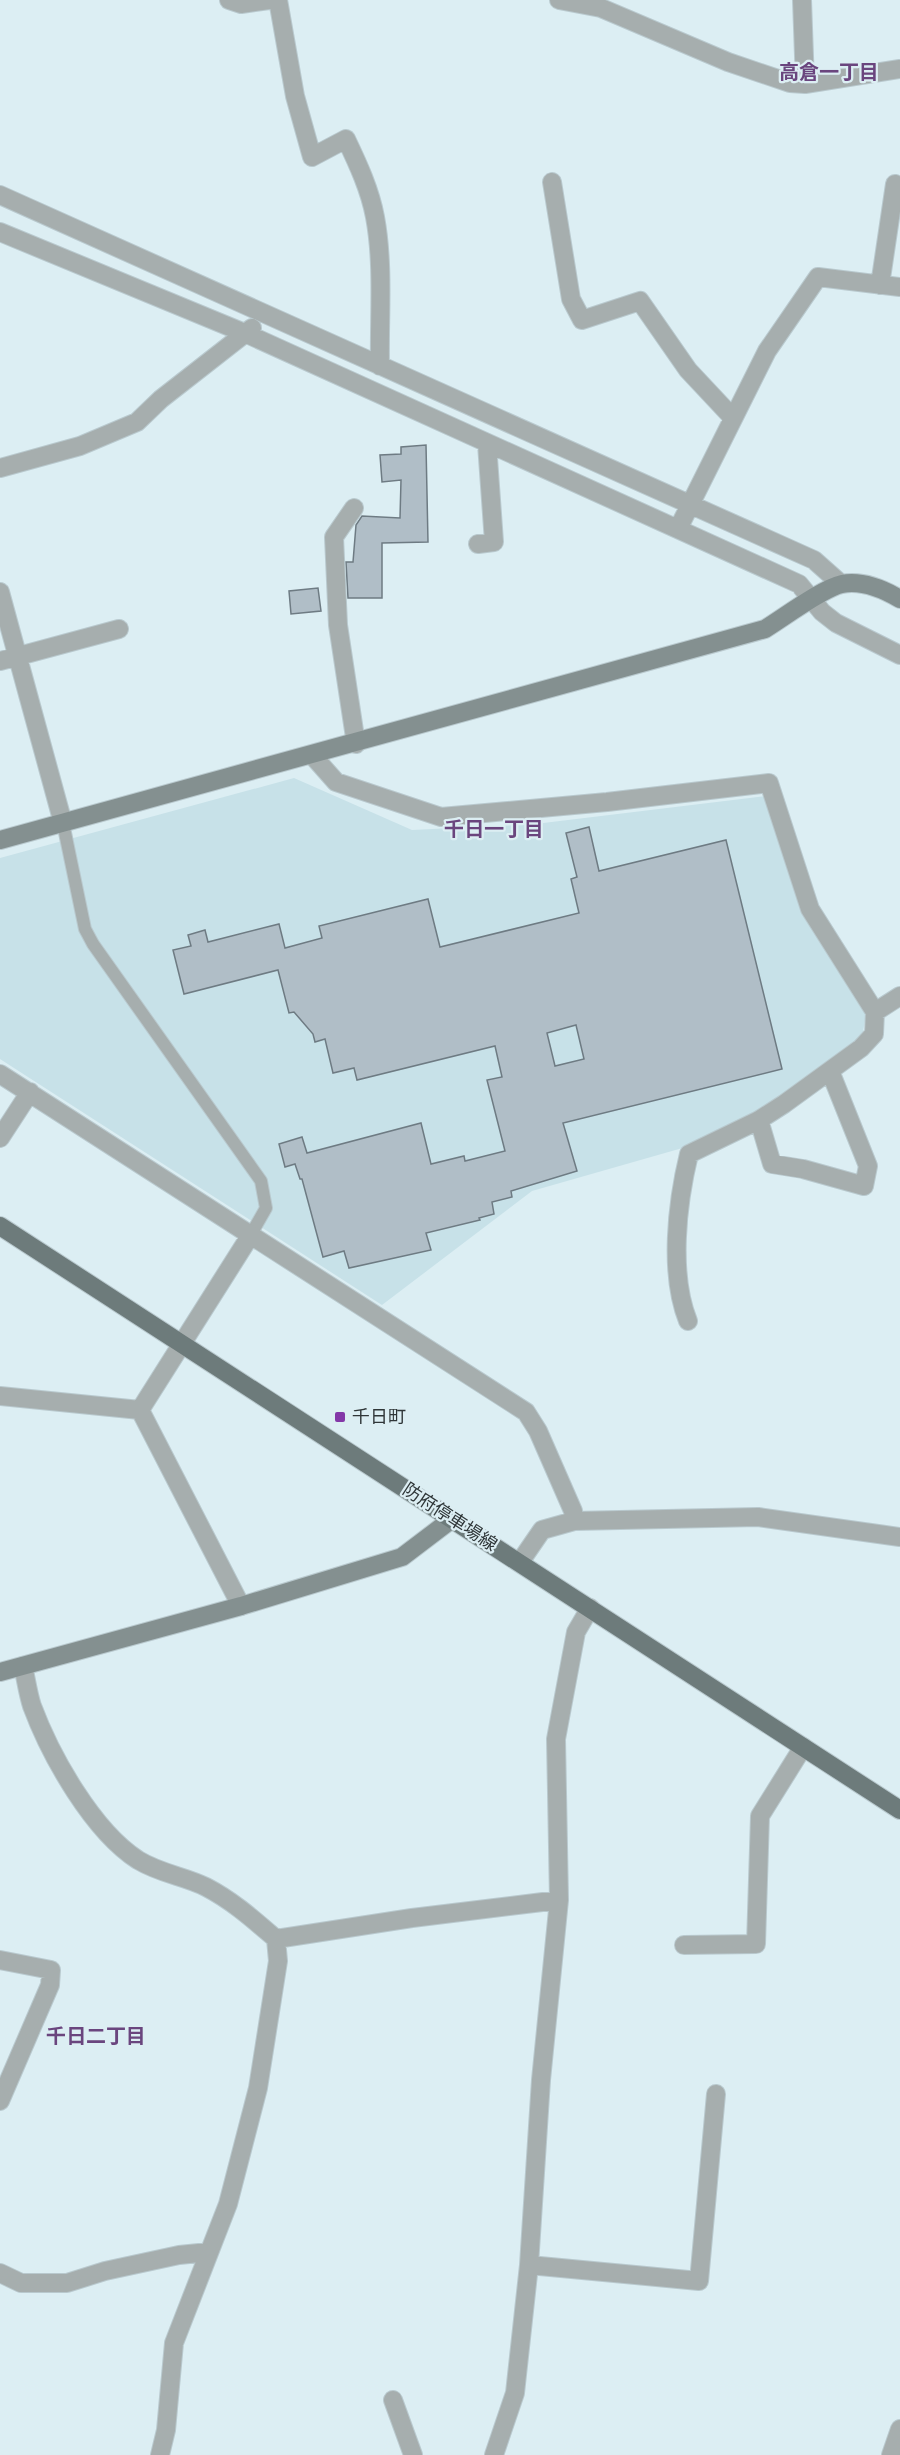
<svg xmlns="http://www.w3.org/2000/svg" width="900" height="2455" font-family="Lora,'Noto Sans JP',serif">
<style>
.built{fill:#c7e1e8}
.building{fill:#b0bec7;stroke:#6e7b83;stroke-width:1.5;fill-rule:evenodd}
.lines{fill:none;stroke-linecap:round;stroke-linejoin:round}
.lane-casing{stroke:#b9c9ce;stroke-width:14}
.street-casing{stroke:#b9c9ce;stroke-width:20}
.secondary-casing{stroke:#b9c9ce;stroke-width:20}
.primary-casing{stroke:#b9c9ce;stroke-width:20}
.lane{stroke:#a6aeae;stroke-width:12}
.street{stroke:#a6aeae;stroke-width:18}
.secondary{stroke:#849090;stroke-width:18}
.primary{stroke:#6d7b7b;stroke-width:18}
.poi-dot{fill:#8337a8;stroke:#dceef3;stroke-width:2}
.labels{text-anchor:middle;stroke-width:4.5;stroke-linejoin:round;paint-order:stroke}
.poi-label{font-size:18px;fill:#2f3638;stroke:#dceef3;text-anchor:start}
.street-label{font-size:18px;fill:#2f3638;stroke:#dceef3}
.neighbourhood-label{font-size:20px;font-weight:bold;fill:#6a457e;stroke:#dceef3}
</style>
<rect width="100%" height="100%" fill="#dceef3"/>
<path class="built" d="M294,778l118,52 123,-6 232,-28 35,117 64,102 -4,22 -107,77 -62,31 -161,46 -150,114 -382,-246v-201z"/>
<path class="building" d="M426,445l2,97 -46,1v55h-34l-2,-36h7l3,-37 6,-9 38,2 1,-38 -19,2 -2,-27 21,-1v-7z
M318,588l3,23 -30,3 -2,-23z
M589,827l10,44 127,-31 56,229 -219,54 14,48 -66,20 1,6 -20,5 2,12 -15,4 1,2 -54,13 5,17 -82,18 -5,-17 -21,6 -21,-78h-2l-5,-15 -10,3 -6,-23 23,-7 5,16 114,-30 10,41 33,-8 1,5 40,-10 -18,-71 15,-3 -7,-31 -138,34 -3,-12 -21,5 -8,-34 -10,3 -2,-8 -19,-22 -5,1 -11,-43 -94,24 -11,-44 18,-4 -3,-11 17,-5 3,12 71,-18 6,24 37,-10 -3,-12 109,-27 12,48 139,-34 -8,-34 6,-2 -11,-44zM576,1025l8,34 -29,7 -8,-33z"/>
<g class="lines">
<g class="lane-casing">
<path id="lane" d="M63,823l22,106 8,15 168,237 5,27 -16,28"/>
</g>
<g class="street-casing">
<path id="street" d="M229,0l12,4 28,-4
M278,0l17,96 17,61 34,-18c12,25 24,51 29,78 9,48 4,101 5,149
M559,0l42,8 127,54 62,21 15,1 95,-15
M802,0l3,84
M552,182l19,117 11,21 58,-19 48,69 45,48
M0,195l814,365 27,24
M0,232l247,102 552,250 23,28 14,11 64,32
M880,285l15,-101
M0,468l80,-22 57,-24 24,-23 91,-71
M354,508l-20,29 4,88 18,119
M678,529l89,-178 51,-74 82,10
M478,544l16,-2 -7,-98
M0,592l63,231
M0,661l119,-32
M313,756l23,26 105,35 166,-15 162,-19 41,126 65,103 -1,22 -13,14 -77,56 -25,16 -70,34c-12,49 -20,120 -1,167
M875,1012l25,-16
M0,1074l526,338 12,19 35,80 1,10
M759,1120l13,44 31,5 61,17 4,-20 -38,-95
M0,1138l30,-46
M0,1396l140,14
M140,1410l101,196
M140,1410l110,-174
M520,1562l22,-32 32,-9 184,-4 142,20
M23,1666c3,13 5,28 9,40 19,51 61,125 106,154 23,14 46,16 68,27 27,14 48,33 70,52l2,22 -20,127 -30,116 -54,139 -8,87 -6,25
M276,1939l136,-21 147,-18
M684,1945l72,-1 4,-128 43,-69
M0,1960l51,10 -1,15 -50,116
M529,2265l170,16 17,-187
M0,2273l21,10h46l38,-12 74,-16 30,-3
M393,2400l20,55
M494,2455l21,-62 14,-128 12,-185 18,-180 -3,-161 20,-107 14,-24
M891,2455l9,-26"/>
</g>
<g class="secondary-casing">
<path id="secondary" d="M0,840l765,-211c18,-11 58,-41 77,-45 21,-4 41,5 58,15
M0,1672l241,-66 161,-49 50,-38"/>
</g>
<g class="primary-casing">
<path id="primary" d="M0,1226l900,584"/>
</g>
<use href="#lane" class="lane"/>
<use href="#street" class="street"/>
<use href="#secondary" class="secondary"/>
<use href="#primary" class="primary"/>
</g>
<rect class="poi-dot" x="334" y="1411" width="12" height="12" rx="3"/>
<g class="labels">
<g class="poi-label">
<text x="352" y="1423">千日町</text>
</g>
<g class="street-label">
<text transform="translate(450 1517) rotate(33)" y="6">防府停車場線</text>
</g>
<g class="neighbourhood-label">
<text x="829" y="79">高倉一丁目</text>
<text x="494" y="836">千日一丁目</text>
<text x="96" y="2043">千日二丁目</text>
</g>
</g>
</svg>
